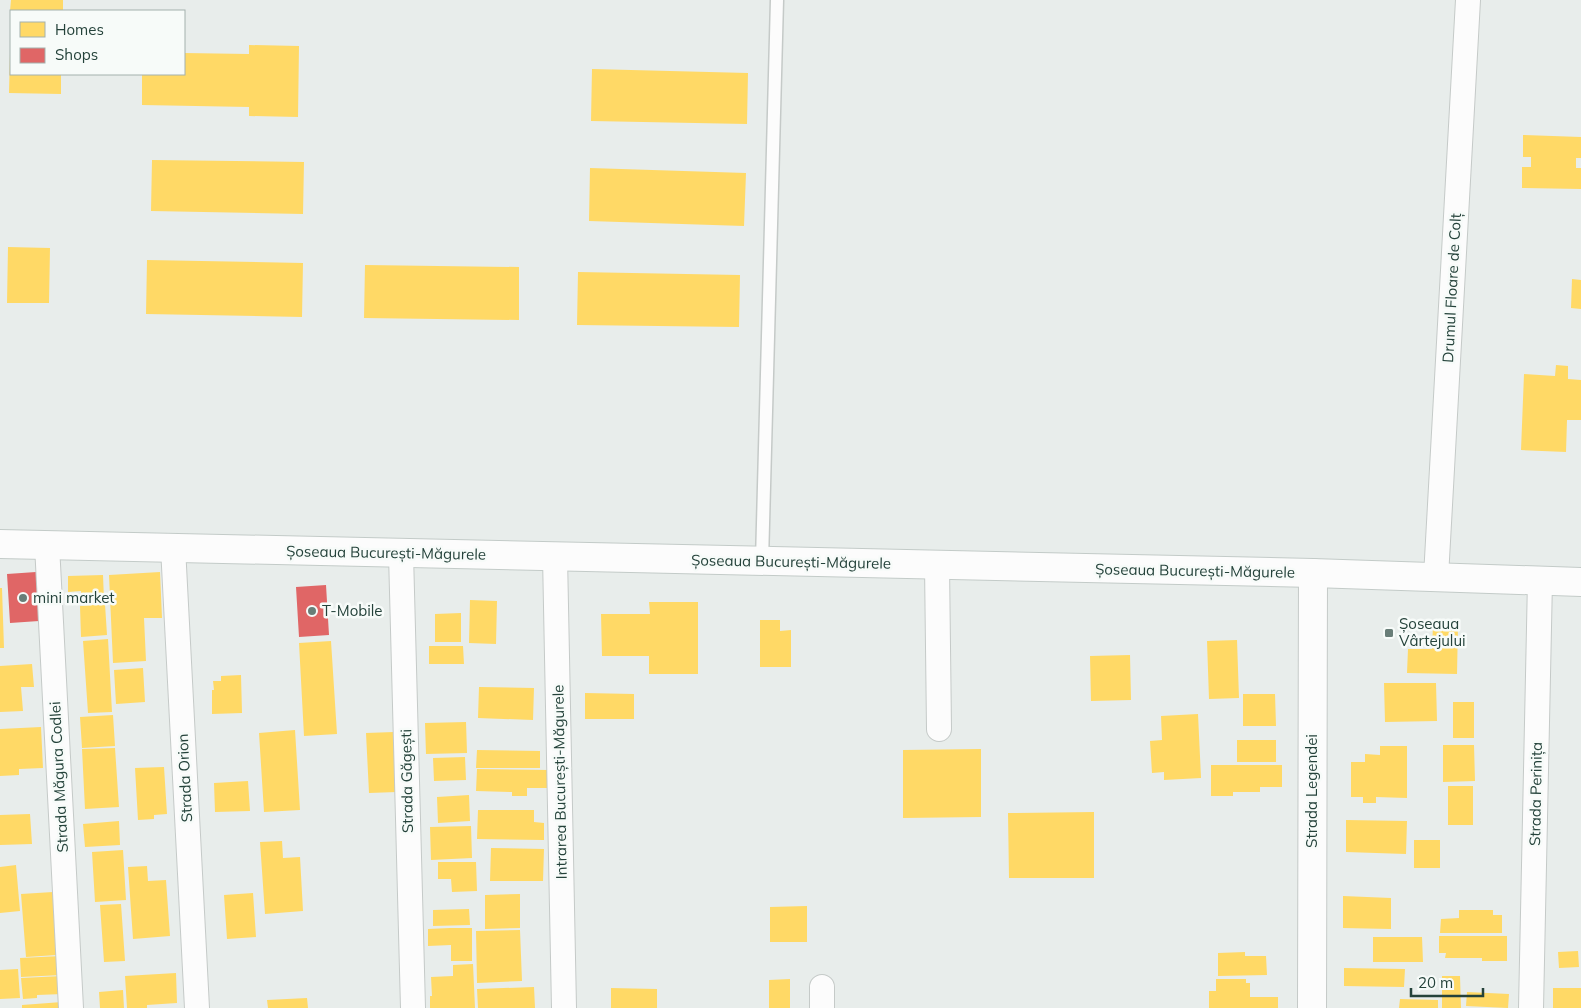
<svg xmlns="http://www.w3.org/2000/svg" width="1581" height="1008" font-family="Mulish,sans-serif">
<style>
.homes{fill:#ffd966}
.shops{fill:#e06666}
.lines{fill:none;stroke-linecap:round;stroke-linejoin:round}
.service-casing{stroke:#c5cac8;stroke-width:15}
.minor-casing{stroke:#c5cac8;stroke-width:26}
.tertiary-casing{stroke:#c5cac8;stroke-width:30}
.secondary-casing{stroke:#c3cbc8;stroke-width:30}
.service{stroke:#fcfcfc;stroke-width:12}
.minor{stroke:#fcfcfc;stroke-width:24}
.tertiary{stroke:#fcfcfc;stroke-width:28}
.secondary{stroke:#fcfcfc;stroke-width:28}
.poi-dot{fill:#697e78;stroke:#f7fbf9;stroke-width:2}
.labels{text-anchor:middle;stroke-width:5;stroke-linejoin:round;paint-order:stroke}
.street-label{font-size:15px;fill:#24423a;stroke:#f7fbf9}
.poi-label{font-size:15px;fill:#24423a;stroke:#f7fbf9;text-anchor:start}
</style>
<rect width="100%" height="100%" fill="#e8edeb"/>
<path class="homes" d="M11,0h52v11h-53z
M249,45l50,1 -1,71 -49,-1v-9l-107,-2v-31h42v-21l65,1z
M10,54h1v20h50v20l-52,-1z
M592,69l156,4 -1,51 -156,-3z
M1523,135l58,2v21h-5v10h5v21l-59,-1v-21h9v-10h-8z
M152,160l152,2 -1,52 -152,-3z
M590,168l156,5 -2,53 -155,-5z
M8,247l42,1 -1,55h-42z
M147,260l156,3 -1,54 -156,-3z
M365,265l154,2v53l-155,-2z
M578,272l162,3 -1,52 -162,-2z
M1572,279l9,1v29l-10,-1z
M1556,365l12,1v13l13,1v40h-14l-1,32 -45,-2 3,-76 31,2z
M160,572l2,46h-18l2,43 -33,2 -4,-88z
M103,575l1,25 -22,1 -1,-10 -13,1v-16z
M0,588h2l2,60h-4z
M470,600l27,1 -1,43 -27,-1z
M649,602h49v72h-49v-18h-47l-1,-42h49z
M105,604l2,31 -26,2 -1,-31z
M461,613v29h-26v-28z
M760,620h20v11l11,-1v37h-31z
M1433,625h25l-1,49 -50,-1 1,-24h24z
M108,639l4,73 -24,1 -5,-72z
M1237,640l2,58 -30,1 -2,-58z
M331,641l6,93 -33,2 -5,-93z
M429,646h34l1,18h-35z
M1130,655l1,45 -40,1 -1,-45z
M32,664l2,23h-13l2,24 -23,1v-46z
M143,668l2,34 -29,2 -2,-34z
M241,675l1,38 -30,1v-24h2l-1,-9h8v-5z
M1384,683h52l1,38 -52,1z
M479,687l55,1 -1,32 -55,-2z
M585,693l49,1v25h-49z
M1243,694h32l1,32h-33z
M1453,702h21v36h-21z
M1198,714l3,64 -37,2v-8l-12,1 -2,-32 12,-1 -1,-24z
M113,715l2,31 -33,2 -2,-31z
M466,722l1,31 -41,1 -1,-31z
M41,727l2,41 -24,1v6l-19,1v-47z
M295,730l5,80 -36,2 -5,-79z
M394,732l3,60 -28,1 -3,-60z
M1237,740h39v22h-39z
M1443,745h31l1,36 -32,1z
M1380,746h27v52l-31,-1v6h-13v-6h-12v-35h14v-8l15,1z
M115,748l4,59 -34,2 -3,-60z
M981,749v68l-78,1v-68z
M477,750l63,1v17h-64z
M465,757l1,23 -32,1 -1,-23z
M1211,765h71v22h-22v5h-27v4h-22z
M164,767l3,47 -13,1v4l-16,1 -3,-52z
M477,769l72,1v18h-22v8h-15v-4l-36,-1z
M248,781l2,30 -35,1 -1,-29z
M1448,786h25v39h-25z
M469,795l1,26 -32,2 -1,-26z
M478,810h56v12l10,1v17l-67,-1z
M1094,812v66h-85l-1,-65z
M30,814l2,30 -32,1v-30z
M1346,820l61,1 -1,33 -60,-2z
M119,821l1,24 -35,2 -2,-23z
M471,826l1,32 -41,2 -1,-33z
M1414,840h26v28h-26z
M282,841l1,17 17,-1 3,54 -38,3 -5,-72z
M491,848l53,1 -1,32h-53z
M123,850l3,50 -31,2 -3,-50z
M438,862h38l1,29 -25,1 -1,-13h-13z
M16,865l4,46 -20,2v-46z
M147,866l1,15 18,-1 4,56 -37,3 -5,-72z
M53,892l4,63 -31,2 -5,-63z
M253,893l3,44 -29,2 -3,-44z
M520,894v34l-35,1v-34z
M1343,896l48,2v31l-48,-1z
M121,904l4,57 -21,1 -4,-57z
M807,906v36h-37v-35z
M469,909l1,16 -37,1v-16z
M1459,910h34v5h9v18h-62l1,-14 18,-1z
M450,928h22v33h-21v-16l-23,1v-17z
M520,930l2,51 -45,2 -1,-52z
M1439,936h68v25h-25v-3h-37l1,-5h-7z
M1373,937h49l1,25h-50z
M1578,951l1,16 -20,1 -1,-16z
M1245,952v4h21l1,19 -49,1v-23z
M61,956l1,19 -41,2 -1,-19z
M473,964l2,44h-45v-12h2l-1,-19 22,-1v-11z
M1344,968l61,1 -1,18 -60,-1z
M18,969l2,29 -20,1v-29z
M176,973l1,30 -30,2v3h-20l-2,-32z
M62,976l1,18 -26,1v3l-14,1 -2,-21z
M1442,976h18l1,32h-19z
M790,979v29h-21v-28z
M1216,979h30v4h4v14h28v11h-69v-17h7z
M534,987l1,21h-57l-1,-19z
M611,988l46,1v19h-46z
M1553,988h28v20h-28z
M123,990l1,18h-24l-1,-16z
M1467,992l42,2 -1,14 -42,-2z
M307,998l1,10h-40l-1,-8z
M1400,999l38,1v8h-39z
M62,1002v6h-40v-3z"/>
<path class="shops" d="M36,572l3,49 -29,2 -3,-49z
M326,585l3,50 -30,2 -3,-50z"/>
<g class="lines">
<g class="service-casing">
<path id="service" d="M762,561l15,-561"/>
</g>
<g class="minor-casing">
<path id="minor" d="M47,545l24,463
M173,547l24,461
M401,554l12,454
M555,556l9,452
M937,565l2,164
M1436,577l32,-577
M822,987v21
M1531,1008l9,-428"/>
</g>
<g class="tertiary-casing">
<path id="tertiary" d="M1312,1008l1,-435"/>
</g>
<g class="secondary-casing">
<path id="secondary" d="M0,544l1313,29 268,9"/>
</g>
<use href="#service" class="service"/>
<use href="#minor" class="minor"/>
<use href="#tertiary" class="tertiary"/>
<use href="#secondary" class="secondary"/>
</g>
<g class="poi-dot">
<circle cx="23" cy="598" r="5"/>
<circle cx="312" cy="611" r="5"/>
<rect x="1384" y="628" width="10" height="10" rx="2.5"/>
</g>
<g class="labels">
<g class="street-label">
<text transform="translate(1452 288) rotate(-87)" y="5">Drumul Floare de Colț</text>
<text transform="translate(386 553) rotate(1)" y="5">Șoseaua București-Măgurele</text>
<text transform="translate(791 562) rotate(1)" y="5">Șoseaua București-Măgurele</text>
<text transform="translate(1195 571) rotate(1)" y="5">Șoseaua București-Măgurele</text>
<text transform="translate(59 777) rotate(-93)" y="5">Strada Măgura Codlei</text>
<text transform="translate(185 778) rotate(-93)" y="5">Strada Orion</text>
<text transform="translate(407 781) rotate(-91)" y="5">Strada Găgești</text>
<text transform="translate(560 782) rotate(-91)" y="5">Intrarea București-Măgurele</text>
<text transform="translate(1312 791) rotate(-90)" y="5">Strada Legendei</text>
<text transform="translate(1536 794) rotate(-89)" y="5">Strada Perinița</text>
</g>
<g class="poi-label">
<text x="33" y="603">mini market</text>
<text x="322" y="616">T-Mobile</text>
<text x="1399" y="629">Șoseaua<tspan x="1399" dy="17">Vârtejului</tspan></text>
</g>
</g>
<rect x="10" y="10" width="175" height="65" fill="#f7fbf9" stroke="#a3b1ad"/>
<rect x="20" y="22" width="25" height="15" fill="#ffd966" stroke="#a3b1ad"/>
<text x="55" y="35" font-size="15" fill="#24423a">Homes</text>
<rect x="20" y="48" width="25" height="15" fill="#e06666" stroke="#a3b1ad"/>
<text x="55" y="60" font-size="15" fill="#24423a">Shops</text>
<path d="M1411 988v8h72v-8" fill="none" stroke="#24423a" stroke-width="2.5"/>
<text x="1418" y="988" font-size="15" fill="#24423a" stroke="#f7fbf9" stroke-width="4" paint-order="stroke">20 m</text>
</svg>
